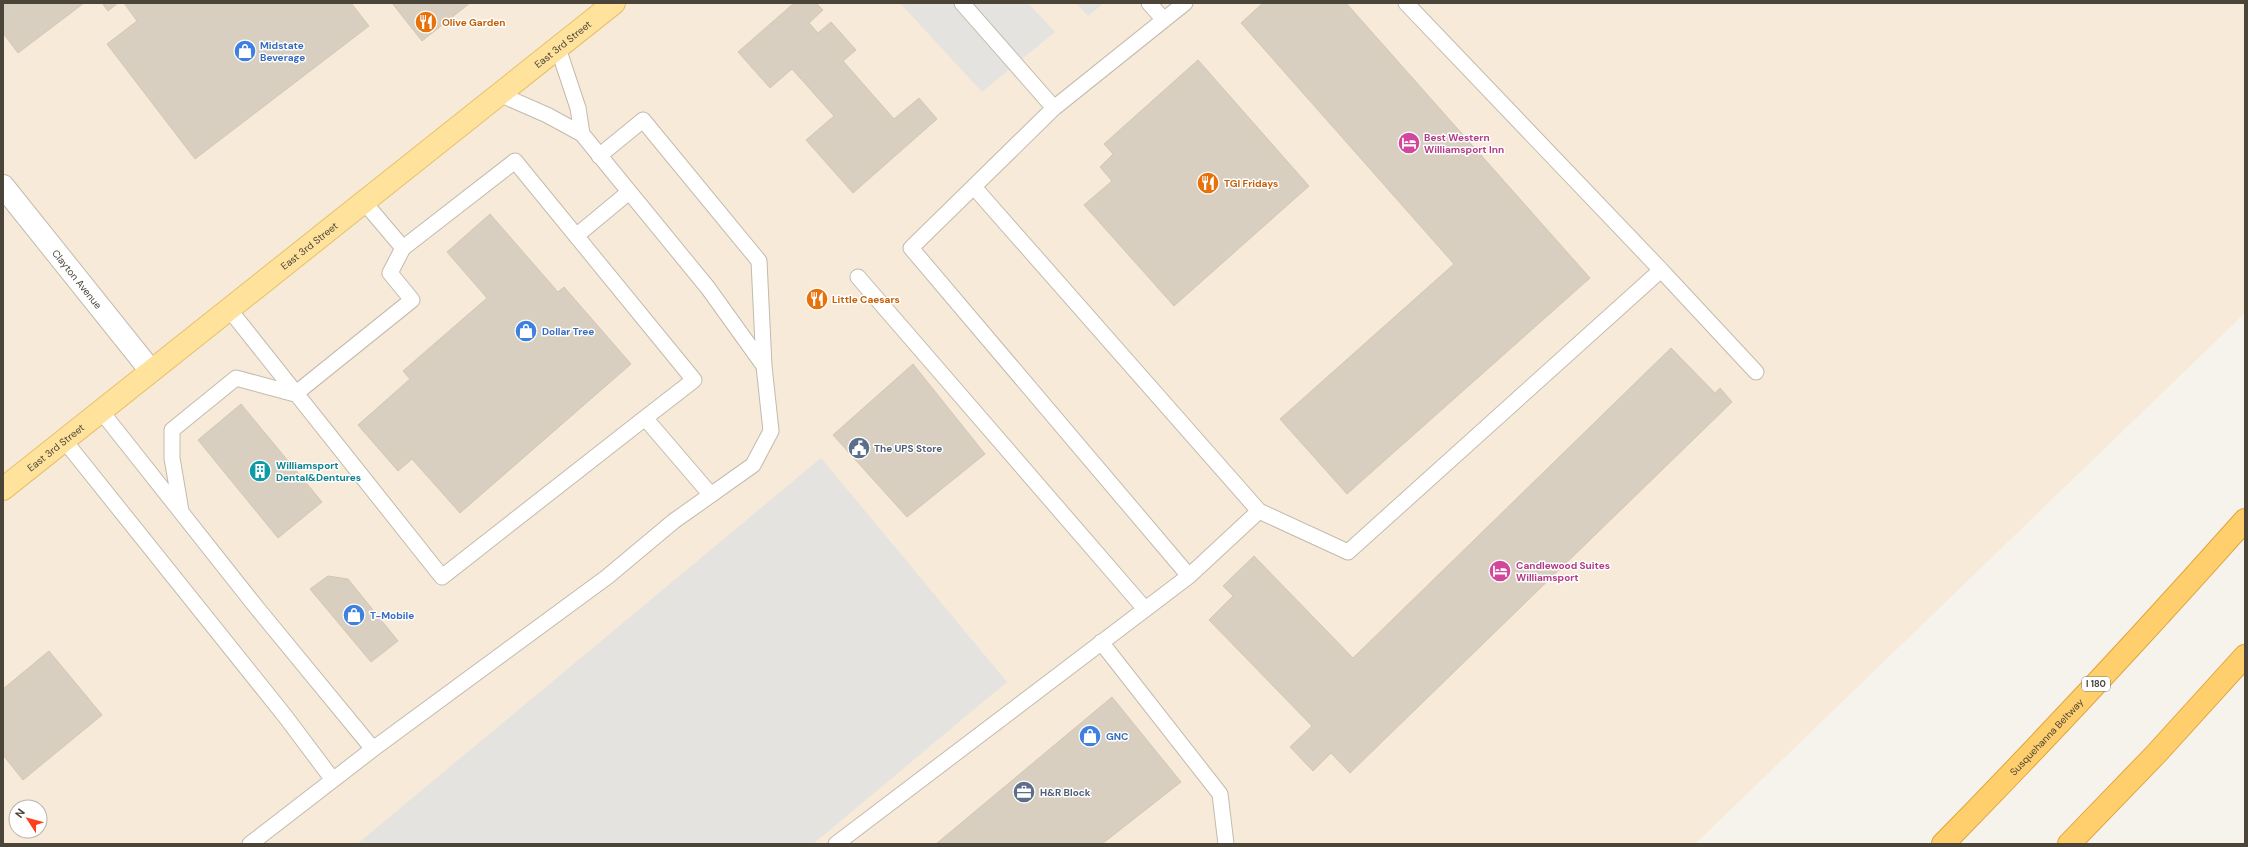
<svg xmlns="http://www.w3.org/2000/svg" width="2248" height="847" font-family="'DM Sans',sans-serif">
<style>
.commercial{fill:#f7ead8;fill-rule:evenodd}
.parking{fill:#e5e3e0}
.building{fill:#d8cfc1;stroke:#d3c7b4}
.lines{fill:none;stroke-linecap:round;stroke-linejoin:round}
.lane-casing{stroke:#c2bbae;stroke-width:17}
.street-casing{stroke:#c2bbae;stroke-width:24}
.primary-casing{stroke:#e6c16a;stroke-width:24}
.highway-casing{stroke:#e0a43c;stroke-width:24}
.lane{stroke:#fff;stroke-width:15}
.street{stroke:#fff;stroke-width:22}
.primary{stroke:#ffe39c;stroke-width:22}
.highway{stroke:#ffcf6e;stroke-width:22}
.labels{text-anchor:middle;stroke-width:3;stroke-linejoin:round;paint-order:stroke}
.shield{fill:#fff;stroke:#817c74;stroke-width:1}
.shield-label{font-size:9px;font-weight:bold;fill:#4b4439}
.food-label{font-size:10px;font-weight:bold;fill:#c56008;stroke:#fff;text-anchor:start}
.street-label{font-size:10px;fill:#4b4439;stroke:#fff}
.shop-label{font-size:10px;font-weight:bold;fill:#366cbe;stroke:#fff;text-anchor:start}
.hotel-label{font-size:10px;font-weight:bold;fill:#b23c85;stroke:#fff;text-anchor:start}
.service-label{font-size:10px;font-weight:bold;fill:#4e5e75;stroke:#fff;text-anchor:start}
.culture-label{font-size:10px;font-weight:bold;fill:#0d838f;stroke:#fff;text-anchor:start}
</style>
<rect width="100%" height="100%" fill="#f6f3ec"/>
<path class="commercial" d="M3,3h2242v310l-550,531h-1692zM16,807h24v24h-24z"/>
<path class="parking" d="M900,3h128l27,29 -73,60z
M1076,3h28l-16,13z
M821,458l186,224 -194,162h-456z"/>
<path class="building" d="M3,3h81l-66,50 -15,-20z
M102,3h16l-10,8z
M124,3h227l18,23 -174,133 -88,-115 30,-23z
M392,3h78l-48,38z
M794,3h22l7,7 -14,13 9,10 13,-11 25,28 -13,11 51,58 25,-21 18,21 -84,74 -47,-53 28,-24 -42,-47 -22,19 -32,-36z
M1263,3h83l244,275 -243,216 -67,-75 174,-155 -213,-241z
M1198,60l111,126 -135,120 -90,-101 28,-24 -12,-14 13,-13 -9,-10z
M490,214l68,78 6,-5 67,77 -171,149 -48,-54 -14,12 -40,-46 52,-46 -7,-8 84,-73 -40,-46z
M1671,348l44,45 5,-5 12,14 -382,371 -19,-20 -18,18 -23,-24 22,-21 -103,-106 24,-24 -10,-10 31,-30 99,102z
M913,364l72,90 -78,63 -74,-82z
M241,404l81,98 -44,36 -80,-98z
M328,576l20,3 50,62 -27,21 -61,-73z
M49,651l53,64 -79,65 -20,-25v-66z
M1112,697l69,85 -79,62h-166z"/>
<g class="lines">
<g class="lane-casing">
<path id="lane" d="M1149,3l15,17
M558,48l20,60 4,26
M1054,108l131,-105
M599,156l44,-36 116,141 5,105
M974,187l285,324 89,41 313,-282 -255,-267
M576,236l53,-44
M403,248l112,-87 179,219 -49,38
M1661,270l95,102
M858,277l287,332
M229,309l213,268 203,-159 66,77
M295,394l117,-94 -22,-27 13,-25 -39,-46
M101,411l156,197 116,141
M64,440l221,276 48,64
M181,511l-9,-53v-28l64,-52 59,16
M1189,576l70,-65
M1101,642l119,152 6,50
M250,844l123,-95 234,-172 67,-56 79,-56 18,-34 -7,-65 -56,-78 -126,-154 -35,-19 -48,-21
M836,844l353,-268 -278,-328 143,-140 -92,-105"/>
</g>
<g class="street-casing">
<g id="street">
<path id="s1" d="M3,186l148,185"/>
</g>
</g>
<g class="primary-casing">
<g id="primary">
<path id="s2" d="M3,489l611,-486"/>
</g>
</g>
<g class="highway-casing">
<g id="highway">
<path id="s3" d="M1943,844c103,-105 204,-214 302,-324"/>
<path d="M2069,844l87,-90 89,-98"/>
</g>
</g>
<use href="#lane" class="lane"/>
<use href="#street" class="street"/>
<use href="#primary" class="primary"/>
<use href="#highway" class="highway"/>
</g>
<defs>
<g id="restaurant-disc" transform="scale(1.15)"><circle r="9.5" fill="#e8710a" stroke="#fff"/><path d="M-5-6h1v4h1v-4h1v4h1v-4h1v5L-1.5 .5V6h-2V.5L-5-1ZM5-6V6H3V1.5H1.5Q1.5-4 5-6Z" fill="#fff"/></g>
<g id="shop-disc" transform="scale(1.15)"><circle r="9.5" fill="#3f7fe0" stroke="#fff"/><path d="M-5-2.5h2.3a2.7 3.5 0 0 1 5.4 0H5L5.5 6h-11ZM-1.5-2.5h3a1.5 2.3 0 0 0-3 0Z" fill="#fff"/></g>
<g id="hotel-disc" transform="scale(1.15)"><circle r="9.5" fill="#d1479c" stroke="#fff"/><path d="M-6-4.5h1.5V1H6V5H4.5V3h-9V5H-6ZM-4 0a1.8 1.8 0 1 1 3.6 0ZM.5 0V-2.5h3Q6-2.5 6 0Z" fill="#fff"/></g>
<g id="civic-disc" transform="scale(1.15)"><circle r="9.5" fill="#5c6f8a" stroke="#fff"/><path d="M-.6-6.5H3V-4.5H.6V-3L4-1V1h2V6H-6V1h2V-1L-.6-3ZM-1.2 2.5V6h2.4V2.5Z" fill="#fff"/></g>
<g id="building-disc" transform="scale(1.15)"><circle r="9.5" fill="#0f9aa8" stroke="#fff"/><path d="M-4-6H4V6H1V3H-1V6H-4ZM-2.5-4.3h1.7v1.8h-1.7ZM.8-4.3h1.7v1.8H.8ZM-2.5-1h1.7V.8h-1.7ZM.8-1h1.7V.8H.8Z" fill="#fff"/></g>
<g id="office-disc" transform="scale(1.15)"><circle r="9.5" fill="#5c6f8a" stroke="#fff"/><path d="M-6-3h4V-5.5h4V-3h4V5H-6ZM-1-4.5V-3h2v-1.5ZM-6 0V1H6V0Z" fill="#fff"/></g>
</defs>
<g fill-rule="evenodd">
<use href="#restaurant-disc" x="426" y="22"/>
<use href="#shop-disc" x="245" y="51"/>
<use href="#hotel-disc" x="1409" y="143"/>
<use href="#restaurant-disc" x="1208" y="183"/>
<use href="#restaurant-disc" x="817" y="299"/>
<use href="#shop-disc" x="526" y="331"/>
<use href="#civic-disc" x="859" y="448"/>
<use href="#building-disc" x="260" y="471"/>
<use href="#hotel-disc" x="1500" y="571"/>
<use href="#shop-disc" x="354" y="615"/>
<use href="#shop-disc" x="1090" y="736"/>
<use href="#office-disc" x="1024" y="792"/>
</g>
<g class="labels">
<rect class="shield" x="2082" y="677" width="28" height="14" rx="3"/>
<g class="shield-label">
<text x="2096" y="687">I 180</text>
</g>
<g class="food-label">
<text x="442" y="26">Olive Garden</text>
<text x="1224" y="187">TGI Fridays</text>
<text x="832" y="303">Little Caesars</text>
</g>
<g class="street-label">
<text dy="4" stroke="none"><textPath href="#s2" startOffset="715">East 3rd Street</textPath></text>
<text dy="4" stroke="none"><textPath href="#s2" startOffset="391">East 3rd Street</textPath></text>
<text dy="4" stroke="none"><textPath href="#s1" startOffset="119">Clayton Avenue</textPath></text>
<text dy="4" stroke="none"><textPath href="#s2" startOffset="67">East 3rd Street</textPath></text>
<text dy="4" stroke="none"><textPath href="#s3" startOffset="149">Susquehanna Beltway</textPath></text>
</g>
<g class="shop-label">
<text x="260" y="49">Midstate<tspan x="260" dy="12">Beverage</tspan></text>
<text x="542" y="335">Dollar Tree</text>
<text x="370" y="619">T-Mobile</text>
<text x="1106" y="740">GNC</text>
</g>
<g class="hotel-label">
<text x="1424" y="141">Best Western<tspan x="1424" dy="12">Williamsport Inn</tspan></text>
<text x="1516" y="569">Candlewood Suites<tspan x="1516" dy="12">Williamsport</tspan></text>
</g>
<g class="service-label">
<text x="874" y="452">The UPS Store</text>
<text x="1040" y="796">H&amp;R Block</text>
</g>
<g class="culture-label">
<text x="276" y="469">Williamsport<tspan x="276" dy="12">Dental&amp;Dentures</tspan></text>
</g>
</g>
<rect width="2248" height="847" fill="none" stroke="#4b4439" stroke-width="8"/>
<g transform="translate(28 819) rotate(306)"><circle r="19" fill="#ffffff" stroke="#b7b4b0"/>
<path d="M0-3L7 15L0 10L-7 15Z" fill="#fc3f1d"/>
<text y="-6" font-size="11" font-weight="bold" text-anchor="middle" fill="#4b4439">N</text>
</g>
</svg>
